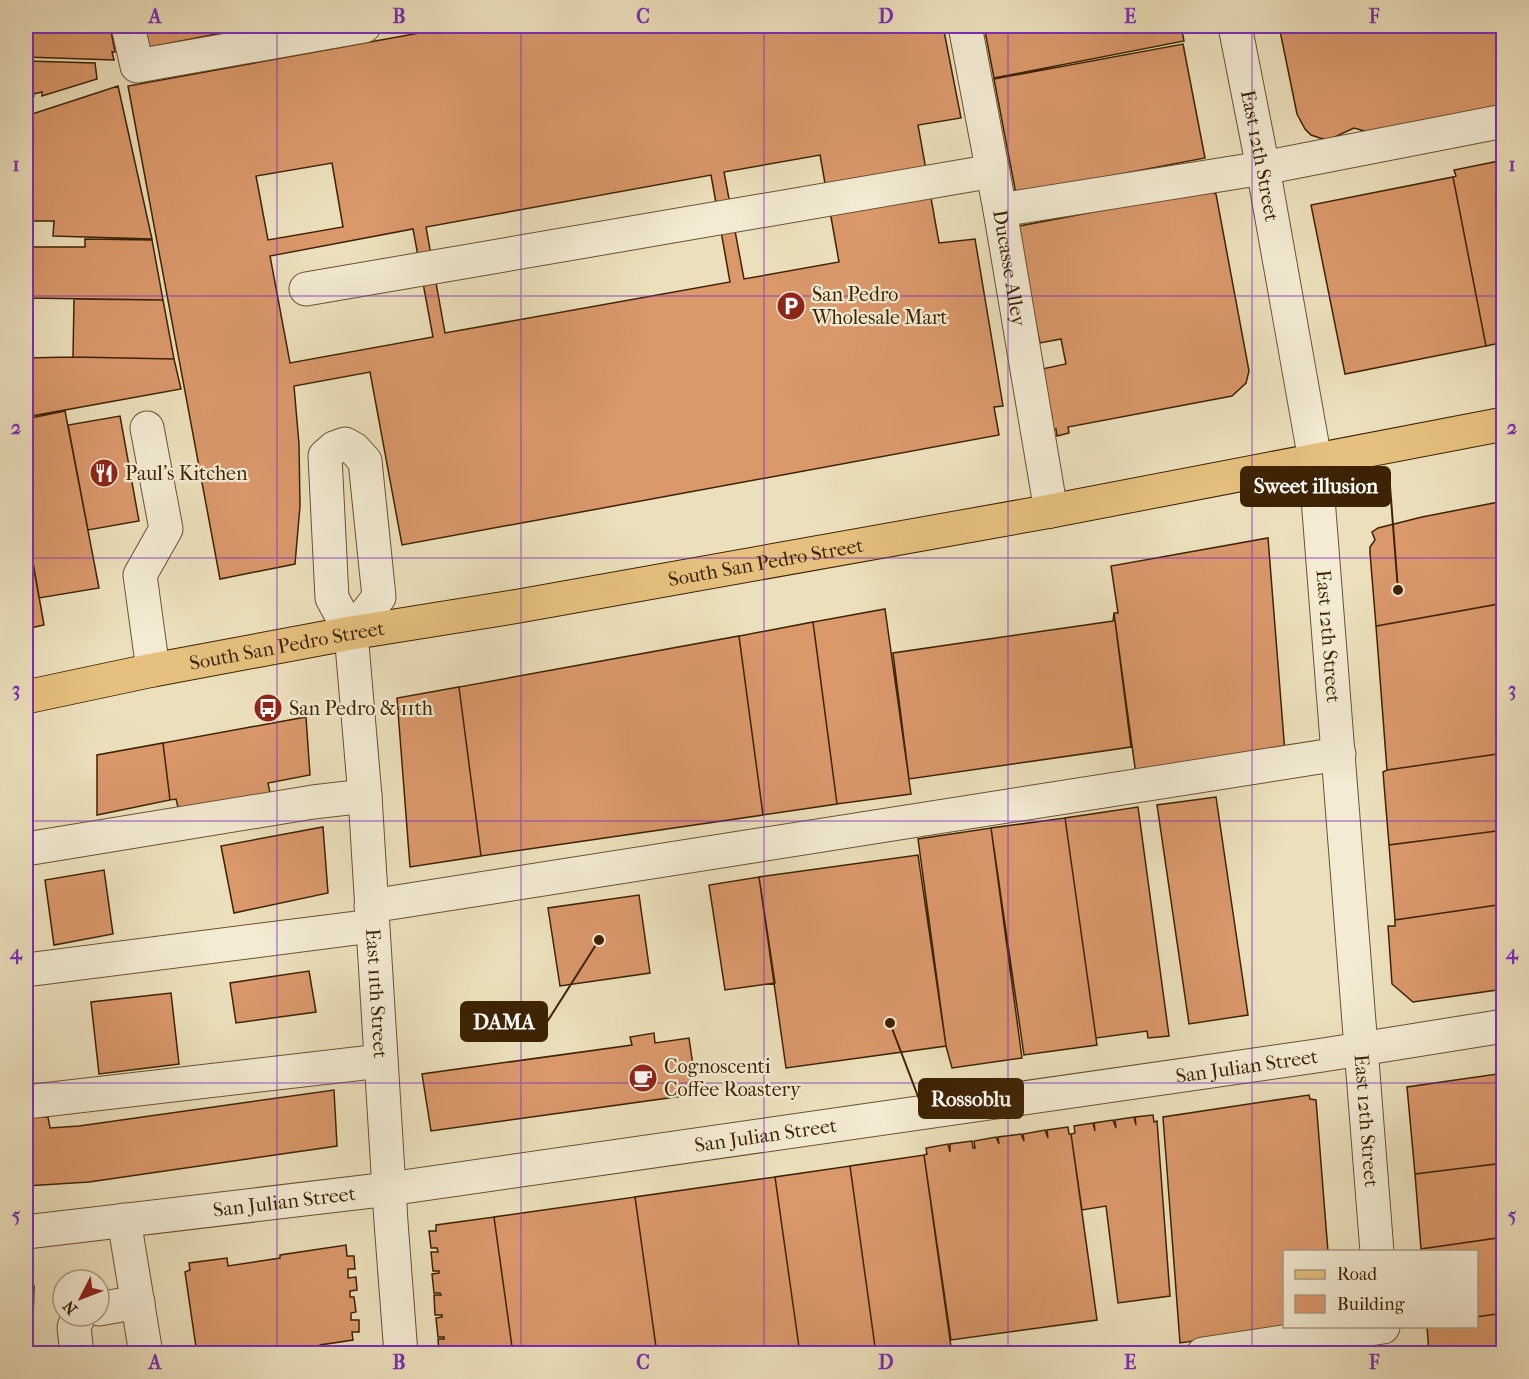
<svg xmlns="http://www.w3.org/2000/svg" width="1529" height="1379" font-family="'IM FELL French Canon',serif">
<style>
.building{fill:#da986b;stroke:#3d2303;stroke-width:1.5;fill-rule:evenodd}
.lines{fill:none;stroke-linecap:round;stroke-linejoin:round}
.minor-casing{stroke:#695231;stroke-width:35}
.major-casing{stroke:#3d2303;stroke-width:35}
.minor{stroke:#f3ebd3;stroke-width:33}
.major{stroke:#e6c07e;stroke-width:33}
.grid{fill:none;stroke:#7b2cbf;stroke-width:1.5;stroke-opacity:0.55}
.labels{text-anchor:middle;stroke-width:4.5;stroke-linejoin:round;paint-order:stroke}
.street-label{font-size:20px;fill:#3d2303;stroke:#f3ebd3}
.poi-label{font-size:20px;fill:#3d2303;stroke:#f3ebd3;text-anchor:start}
.leader{fill:none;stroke:#3d2303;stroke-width:2}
.callout-dot{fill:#3d2303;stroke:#f3ebd3;stroke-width:2}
.callout{fill:#3d2303;stroke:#3d2303;stroke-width:2}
.callout-label{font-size:21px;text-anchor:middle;font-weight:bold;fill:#fff}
.neatline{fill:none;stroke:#7b2cbf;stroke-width:2}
.grid-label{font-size:20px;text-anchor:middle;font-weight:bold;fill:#7b2cbf}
</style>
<rect width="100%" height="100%" fill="#ece0bc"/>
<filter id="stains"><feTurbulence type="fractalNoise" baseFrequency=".00333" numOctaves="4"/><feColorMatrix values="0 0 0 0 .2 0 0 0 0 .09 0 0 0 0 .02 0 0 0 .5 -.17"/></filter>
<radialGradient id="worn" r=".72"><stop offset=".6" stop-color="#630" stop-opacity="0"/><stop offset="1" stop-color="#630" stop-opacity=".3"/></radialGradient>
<path class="building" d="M26,26h84l5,26h-3l2,8 -88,-3z
M135,26h91l1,6 -87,17z
M226,26h47l-39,15 -2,-10 -5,1z
M458,26h485l18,92 -43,7 21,118 36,-4 28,167 -9,1 5,28 -597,110 -32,-173 -76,14 5,58 1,62 -5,58 -75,15 -92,-493zM820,155l19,107 -95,17 -20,-107zM332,163l11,64 -75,13 -12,-64zM711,175l19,107 -285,51 -19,-106zM413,229l20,108 -143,26 -20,-107z
M984,26h197l3,15 -190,37z
M1279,26h225v81l-136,25 -14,-4 -26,12 -8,-2 -9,-3 -6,-6 -8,-15z
M1183,44l22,114 -189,36 -22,-115z
M26,61l69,2 2,16 -55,17v-4l-9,2 1,2 -8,3z
M118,86l34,153 -99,-3 1,-15h-28v-105z
M1504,160v182l-18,4 -33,-169 3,-1 -2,-6z
M1453,177l33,169 -141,28 -34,-169z
M1209,190l7,4 33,177 -3,12 -14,13 -164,31 1,6 -12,3 -1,-7 -4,1 -2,-13h2l-10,-48 24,-5 -5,-25 -21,4 -26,-116z
M85,239l67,1 11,60 -137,-2v-51h59z
M74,299l89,1 11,59 -101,-2z
M73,357l101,2 7,30 -155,28v-59z
M65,411l34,177 -60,10 -13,-75v-104z
M120,416l19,105 -51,9 -20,-105z
M1504,501v102l-128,23 -6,-73v-6l5,-7 -3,-8 6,-4 44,-11z
M26,523l18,102 -18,4z
M1268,538l17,215 -149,22 -22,-162h4l-7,-47z
M1504,603v150l-117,17 -11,-144z
M885,609l26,185 -74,10 -24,-182z
M1114,613l17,134 -222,32 -16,-126 220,-32z
M813,622l24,182 -74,11 -24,-179z
M739,636l24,179 -282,41 -22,-169z
M459,687l22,169 -71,11 -13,-169z
M306,717l4,58 -42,8 2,10 -91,18 -3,-12 -6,1 -7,-57z
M163,743l7,57 -73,15v-60z
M1504,753v77l-115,15 -6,-73 4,-2z
M1216,797l32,218 -59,9 -32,-219z
M1138,807l31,229 -21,2 -1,-7 -51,7 -31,-220z
M1065,818l32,227 -73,10 -33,-227z
M323,827l5,66 -94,20 -13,-67z
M991,828l31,230 -70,10 -6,-22 -28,-207z
M1504,830v74l-109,16 -6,-75z
M918,855l28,191 -160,22 -27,-191z
M104,870l9,64 -59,11 -9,-65z
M759,877l16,106 -50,7 -16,-105z
M639,895l11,78 -90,13 -12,-78z
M1504,904v85l-91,13 -21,-18 -4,-58h7v-6z
M309,971l7,41 -80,11 -6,-40z
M171,993l8,71 -80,10 -8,-72z
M654,1033l1,10 34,-5 8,56 -266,37 -9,-57 210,-29 -2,-8z
M1504,1073v90l-89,11 -8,-87z
M334,1090l3,56 -248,36 -63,4v-57h4l-1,-12h19l2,11 29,-2z
M1309,1095l1,4 6,1 12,152h-44v74h10l-114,17 -17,-226z
M1153,1115l1,7 3,-1 13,175 -52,7 -12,-97 -24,4 -11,-76 4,-1 -1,-7 19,-3 2,8 -1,-8 19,-3 3,8 -1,-8 19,-3 2,8 -1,-8z
M1068,1127l1,7h2l26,186 -146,20 -27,-185 3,-1 -1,-6 22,-4 2,8v-8l22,-3 1,7h2l-1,-7 22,-4 3,7 -1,-7 23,-3 3,7 -1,-7 22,-4 3,8 -1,-8z
M924,1155l28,199h-76l-26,-188z
M1504,1163v74l-83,12 -6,-75z
M850,1166l26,188h-76l-25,-177z
M775,1177l25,177h-143l-22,-157z
M635,1197l22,157h-144l-19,-137z
M494,1217l19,137h-74l-1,-15h6v-2h-6l-2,-19 6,-1v-2h-7l-1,-20h7l-1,-2h-6l-2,-19 7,-1v-2h-6l-2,-19h7l-1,-4h-6l-2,-17h7v-6z
M1504,1237v76l-28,4v-65h-55v-3z
M346,1245l1,11h7l1,13h-7v9l8,-1 1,13 -7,1v6h4l2,15 -5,1v7h8v12h-7l1,8 -33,5 1,9h-124l-12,-82 5,-2 -1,-7 38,-5 1,8 52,-8v-3z
M26,1279h5l1,7h2l-2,68h-6z
M1504,1313v41h-75l-2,-28h49v-9z"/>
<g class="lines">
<g class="minor-casing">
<g id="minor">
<path d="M128,26l9,40 227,-40"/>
<path id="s1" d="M965,26l35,184 51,301"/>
<path id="s2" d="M1235,26l28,142 52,292 62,792"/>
<path d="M1000,210l263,-42 241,-47"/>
<path d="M306,289l687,-118"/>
<path d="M147,428l19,101 -26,46 13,95"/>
<path id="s3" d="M351,633l28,-36 -14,-136 -11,-12 -9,-5 -11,4 -9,8 7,142 19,35 14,163 26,426 10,132"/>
<path d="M26,849l287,-47 52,-6"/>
<path d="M371,906l968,-152"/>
<path d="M26,970l346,-44"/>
<path d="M26,1102l355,-41"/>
<path d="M124,1220l22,134"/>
<path id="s4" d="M26,1232l363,-43 934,-134 181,-29"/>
<path d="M99,1309l39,-7"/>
<path d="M77,1354l-3,-27 5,-11"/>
<path d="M1203,1354l180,-27"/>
</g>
</g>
<g class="major-casing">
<g id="major">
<path id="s5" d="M26,697l127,-27 198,-37 168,-27 532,-95 453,-87"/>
</g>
</g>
<use href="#minor" class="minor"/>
<use href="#major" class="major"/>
</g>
<path class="grid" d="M277,26v1328M521,26v1328M764,26v1328M1008,26v1328M1252,26v1328M26,296h1478M26,558h1478M26,821h1478M26,1083h1478"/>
<defs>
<g id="parking-disc" transform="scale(1.5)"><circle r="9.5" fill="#8f2418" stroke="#f3ebd3"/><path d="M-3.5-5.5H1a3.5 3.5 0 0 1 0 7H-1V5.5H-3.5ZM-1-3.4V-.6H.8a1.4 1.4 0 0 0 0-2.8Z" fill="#fff"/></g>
<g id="restaurant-disc" transform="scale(1.5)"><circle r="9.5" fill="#8f2418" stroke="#f3ebd3"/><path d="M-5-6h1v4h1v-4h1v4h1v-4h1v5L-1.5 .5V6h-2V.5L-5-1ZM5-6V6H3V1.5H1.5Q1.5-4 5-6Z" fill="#fff"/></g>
<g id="bus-disc" transform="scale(1.5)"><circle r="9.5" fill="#8f2418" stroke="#f3ebd3"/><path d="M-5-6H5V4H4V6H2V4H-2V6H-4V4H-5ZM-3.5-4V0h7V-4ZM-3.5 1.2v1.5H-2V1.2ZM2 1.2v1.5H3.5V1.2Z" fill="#fff"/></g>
<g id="cafe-disc" transform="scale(1.5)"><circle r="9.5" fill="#8f2418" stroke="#f3ebd3"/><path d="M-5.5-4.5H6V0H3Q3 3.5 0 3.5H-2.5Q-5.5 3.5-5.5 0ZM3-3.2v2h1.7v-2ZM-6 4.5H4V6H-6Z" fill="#fff"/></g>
</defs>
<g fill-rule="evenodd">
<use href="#parking-disc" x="791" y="306"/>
<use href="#restaurant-disc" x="104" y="473"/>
<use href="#bus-disc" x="268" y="708"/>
<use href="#cafe-disc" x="643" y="1078"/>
</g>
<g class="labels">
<g class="street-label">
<text dy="7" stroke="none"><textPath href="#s2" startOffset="132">East 12th Street</textPath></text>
<text dy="7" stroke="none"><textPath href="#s1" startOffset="246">Ducasse Alley</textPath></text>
<text dy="7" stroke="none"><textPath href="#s5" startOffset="752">South San Pedro Street</textPath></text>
<text dy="7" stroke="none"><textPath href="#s2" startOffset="618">East 12th Street</textPath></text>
<text dy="7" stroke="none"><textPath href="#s5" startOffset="266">South San Pedro Street</textPath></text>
<text dy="7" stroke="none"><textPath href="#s3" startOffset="776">East 11th Street</textPath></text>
<text dy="7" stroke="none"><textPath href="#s4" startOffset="1232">San Julian Street</textPath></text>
<text dy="7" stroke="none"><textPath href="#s2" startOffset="1104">East 12th Street</textPath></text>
<text dy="7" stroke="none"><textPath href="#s4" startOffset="746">San Julian Street</textPath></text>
<text dy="7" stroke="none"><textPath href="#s4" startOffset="260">San Julian Street</textPath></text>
</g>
<g class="poi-label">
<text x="812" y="301">San Pedro<tspan x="812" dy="23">Wholesale Mart</tspan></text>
<text x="125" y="480">Paul's Kitchen</text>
<text x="289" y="715">San Pedro &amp; 11th</text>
<text x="664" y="1073">Cognoscenti<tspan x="664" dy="23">Coffee Roastery</tspan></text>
</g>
</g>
<path class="leader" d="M1398 590L1390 486M599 940L547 1022M890 1023L919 1099"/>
<g class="callout-dot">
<circle cx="1398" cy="590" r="6"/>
<circle cx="599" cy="940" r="6"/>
<circle cx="890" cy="1023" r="6"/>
</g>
<g class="callout">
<rect x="1241" y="467" width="149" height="39" rx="6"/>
<rect x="461" y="1002" width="86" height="39" rx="6"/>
<rect x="919" y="1079" width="104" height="39" rx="6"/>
</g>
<g class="callout-label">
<text x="1316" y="493">Sweet illusion</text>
<text x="504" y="1029">DAMA</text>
<text x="971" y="1106">Rossoblu</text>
</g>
<rect width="1529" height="1379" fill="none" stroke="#ece0bc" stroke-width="66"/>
<rect x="1283" y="1250" width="195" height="78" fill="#f3ebd3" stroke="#aa9b80" stroke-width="1.5"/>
<rect x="1295" y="1270" width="30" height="9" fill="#e6c07e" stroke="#aa9b80" stroke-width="1.5"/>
<text x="1337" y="1280" font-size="18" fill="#3d2303">Road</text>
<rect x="1295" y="1295" width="30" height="18" fill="#da986b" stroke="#aa9b80" stroke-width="1.5"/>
<text x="1337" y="1310" font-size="18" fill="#3d2303">Building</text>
<g transform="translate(81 1298) rotate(228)"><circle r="28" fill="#f3ebd3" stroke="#aa9b80" stroke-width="1.5"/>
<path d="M0-4.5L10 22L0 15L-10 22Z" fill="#8f2418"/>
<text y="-9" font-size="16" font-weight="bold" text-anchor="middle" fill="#3d2303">N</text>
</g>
<rect x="33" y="33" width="1463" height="1313" class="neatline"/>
<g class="grid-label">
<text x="155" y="23">A</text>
<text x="399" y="23">B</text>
<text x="643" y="23">C</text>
<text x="886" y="23">D</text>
<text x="1130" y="23">E</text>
<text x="1374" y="23">F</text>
<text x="16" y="171">1</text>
<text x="1512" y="171">1</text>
<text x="16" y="434">2</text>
<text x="1512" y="434">2</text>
<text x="16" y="696">3</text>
<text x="1512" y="696">3</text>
<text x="16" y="959">4</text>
<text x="1512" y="959">4</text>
<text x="16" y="1222">5</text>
<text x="1512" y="1222">5</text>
<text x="155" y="1369">A</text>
<text x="399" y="1369">B</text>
<text x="643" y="1369">C</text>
<text x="886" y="1369">D</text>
<text x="1130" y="1369">E</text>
<text x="1374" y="1369">F</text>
</g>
<rect width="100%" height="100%" filter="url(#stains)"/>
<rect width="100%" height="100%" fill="url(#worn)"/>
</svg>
